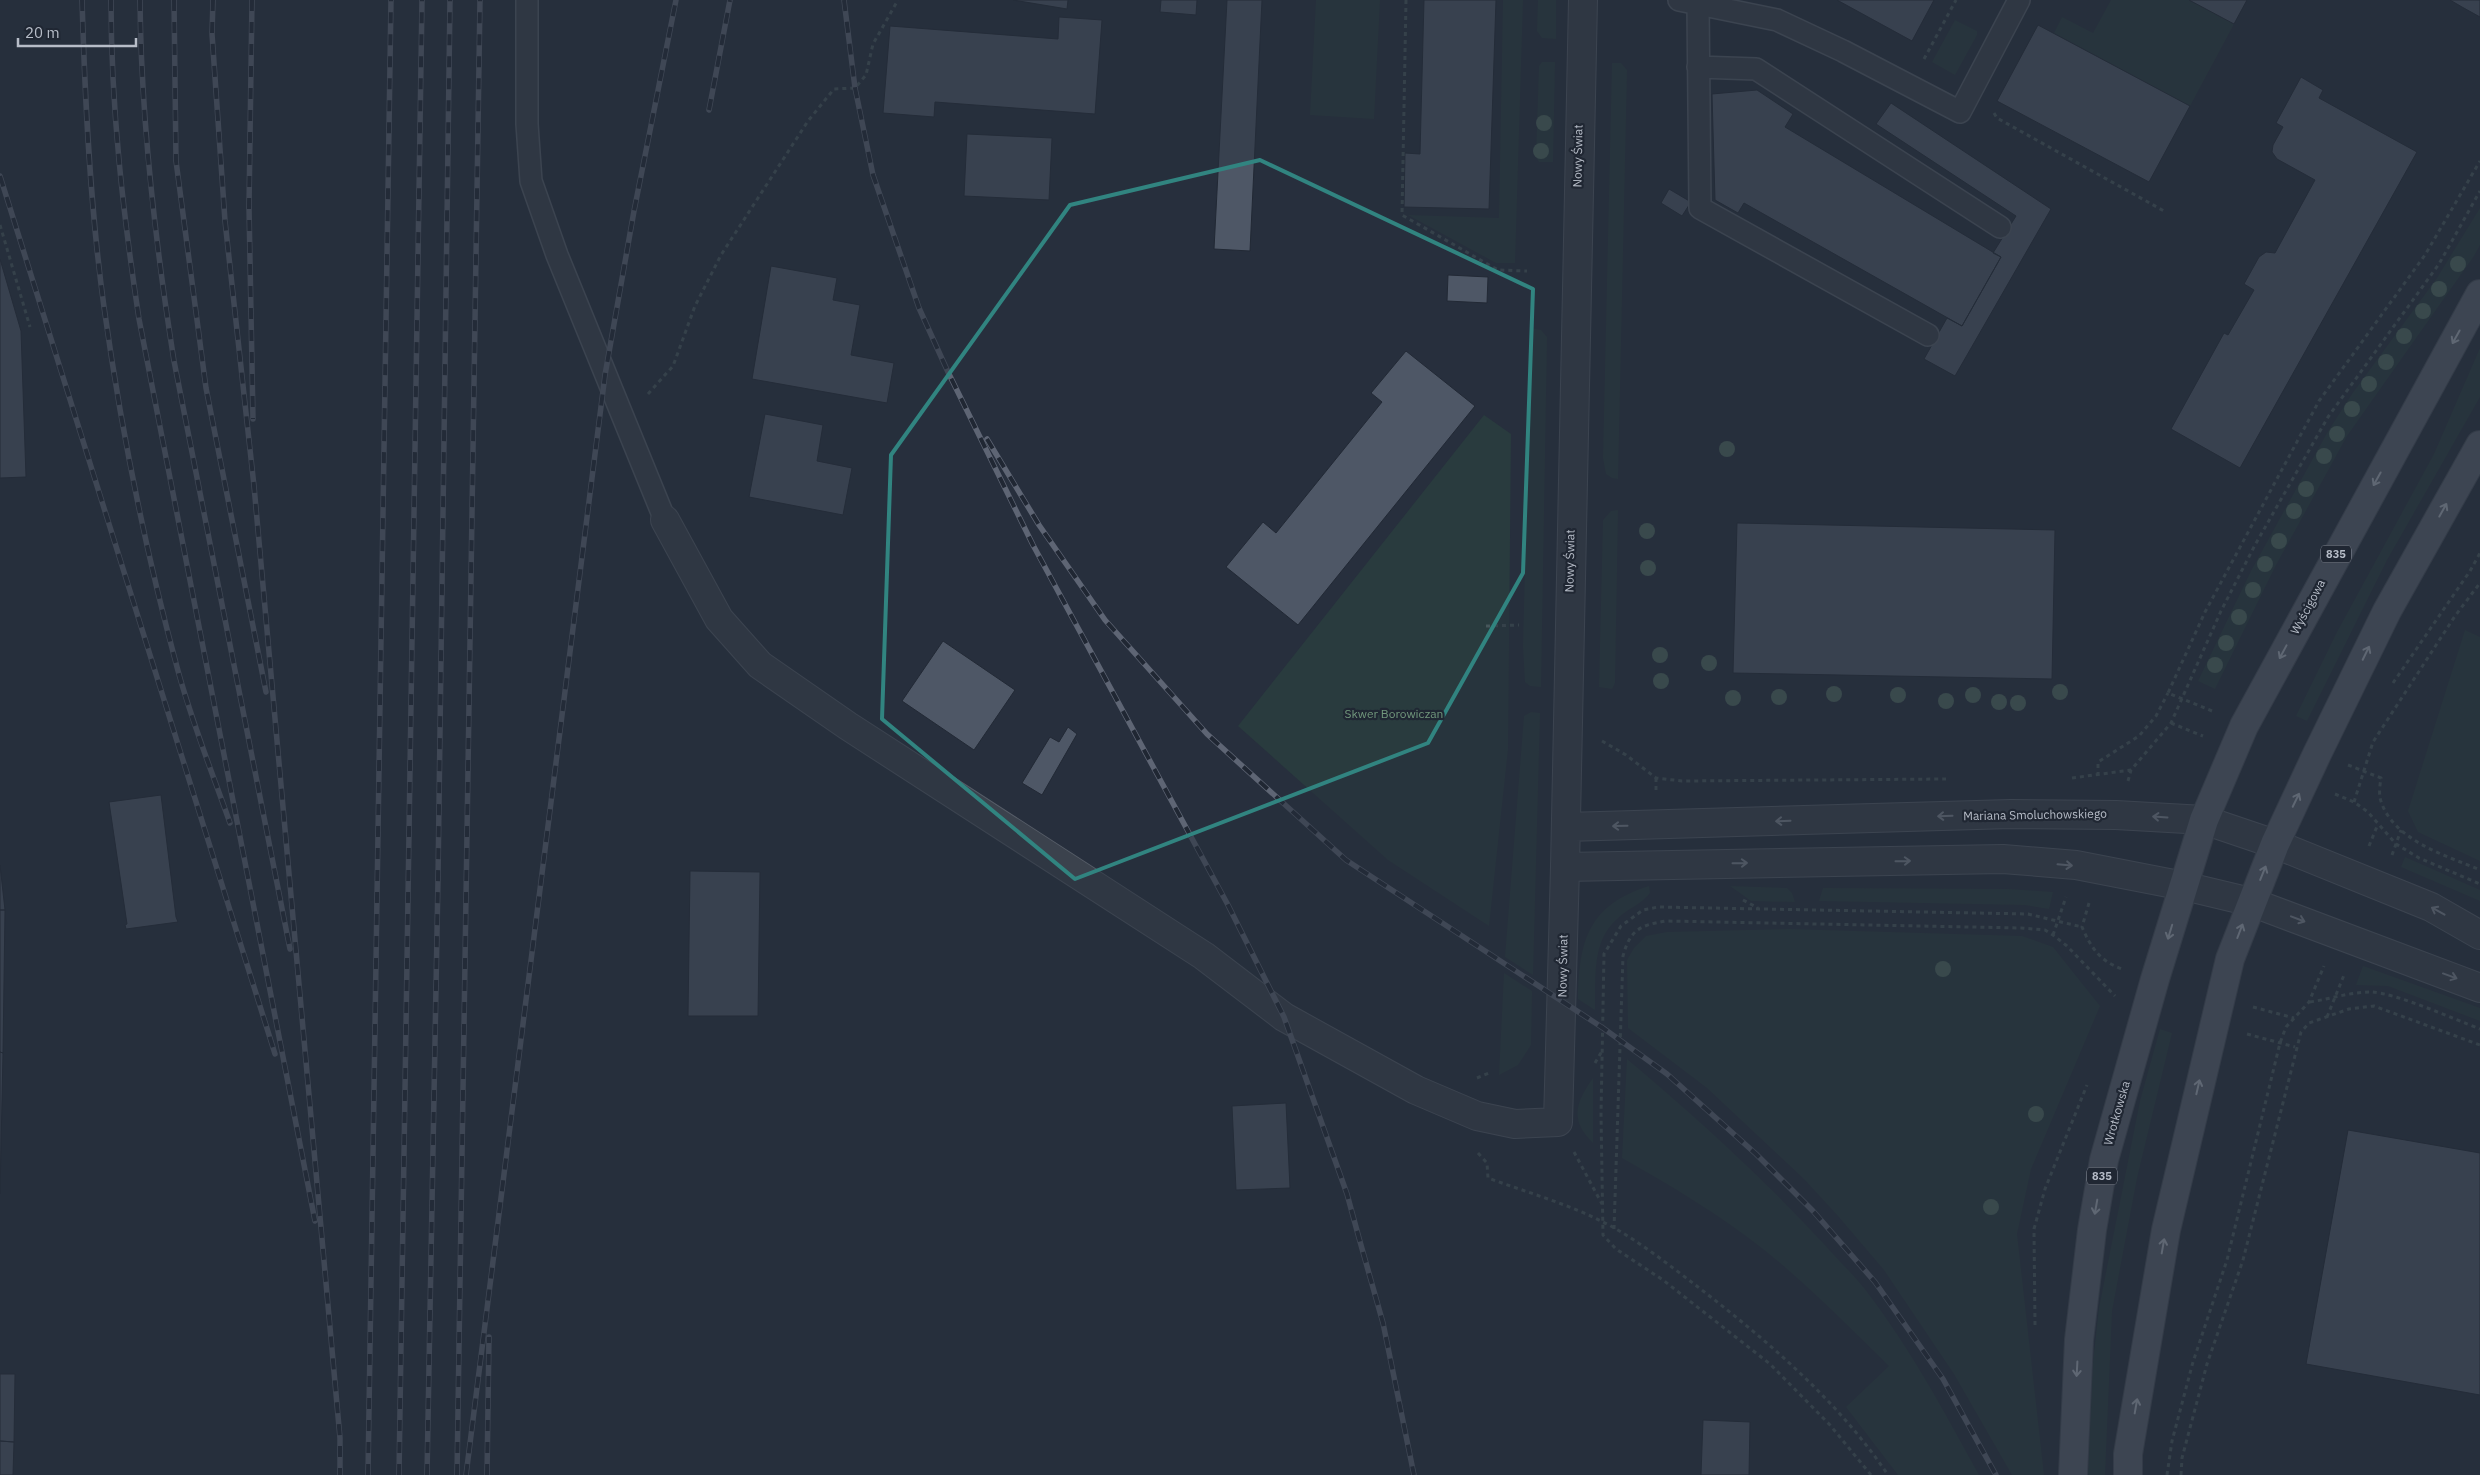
<svg xmlns="http://www.w3.org/2000/svg" width="2480" height="1475" font-family="'IBM Plex Sans',sans-serif">
<style>
.green{fill:#293b3e}
.building{fill:#4e5766;stroke:#222935}
.lines{fill:none;stroke-linecap:round;stroke-linejoin:round}
.service-casing{stroke:#565d68;stroke-width:24}
.minor-casing{stroke:#565d68;stroke-width:30}
.tertiary-casing{stroke:#565d68;stroke-width:30}
.primary-casing{stroke:#444b57;stroke-width:30}
.path{stroke:#47575b;stroke-width:3;stroke-dasharray:4 4;stroke-linecap:butt}
.service{stroke:#3b424d;stroke-width:21}
.minor{stroke:#3b424d;stroke-width:28}
.tertiary{stroke:#3b424d;stroke-width:28}
.primary{stroke:#59606d;stroke-width:28}
.rail-casing{stroke:#5e6574;stroke-width:5.5}
.rail{stroke:#202733;stroke-width:4;stroke-dasharray:11;stroke-linecap:butt}
.tree{fill:#506860}
.oneway{stroke:#a4aab6}
.oneway2{stroke:#7f8691}
.marked{fill:none;stroke:#318480;stroke-width:4;stroke-linejoin:round}
.labels{text-anchor:middle;stroke-width:4.5;stroke-linejoin:round;paint-order:stroke}
.shield{fill:#202733;stroke:#8a909b;stroke-width:1}
.shield-label{font-size:11px;font-weight:bold;fill:#b7bdc8}
.street-label{font-size:12px;fill:#b7bdc8;stroke:#202733}
.park-label{font-size:12px;fill:#71977c;stroke:#202733}
</style>
<rect width="100%" height="100%" fill="#272f3d"/>
<path class="green" d="M1316,0h64l-6,119 -64,-4z
M1503,0h20l-8,263h-19l-88,-48 91,3z
M1538,0h18v39l-14,-1 -5,-7z
M2111,0h78l45,24 -44,82 -136,-73 8,-16 31,16z
M1955,20l22,11v4l-22,40 -23,-13z
M1542,62h13l-2,100h-14l-3,-5 3,-91z
M1612,63h9l6,7 -9,409 -6,-1 -6,-4 -3,-16z
M2480,208v37l-6,11 -127,180 -72,131 -60,122 -17,-8 53,-110 76,-138 25,-39 85,-116z
M1531,328l10,2 6,7 -6,350 -11,-1 -5,-4 -2,-36z
M2480,348v49l-93,163 -80,161 -11,-5 41,-84 97,-178z
M1484,415l27,19 -3,315 -19,177 -101,-66 -150,-134z
M1618,510l-3,173 -3,6 -13,-2 4,-167 8,-9z
M2465,630l15,7v224l-62,-29 -10,-21z
M1531,712l9,1 -7,262 -28,-18 19,-241z
M2405,857l75,33v11l-79,-34z
M1649,886l1,7c-9,12 -22,15 -33,26 -26,23 -21,60 -22,91l-17,-11c1,-58 10,-94 71,-113z
M1730,886l57,2 5,5 3,9 -44,-1z
M1823,888l185,1 45,3 -4,17 -24,-4 -206,-4z
M1789,929l233,7 31,11 47,59 -69,163 -14,65 27,241h-32l-58,-101 -70,-104 -46,-54 -34,-37 -97,-91 -79,-60 -1,-68 7,-12 12,-12 21,-4z
M2363,966l117,42v13l-92,-35 -32,-1z
M1504,973l28,18 -1,54 -13,20 -19,10z
M2160,1029l12,4 -35,145 -25,133 -7,164h-17l5,-112 6,-55 41,-207z
M1627,1059c69,58 135,118 196,184 13,15 28,29 41,45 45,58 80,123 115,187h-81l-52,-68 43,-41c-41,-40 -81,-81 -126,-117 -44,-35 -92,-63 -141,-91z
M1593,1078v65c-24,-23 -17,-41 0,-65z"/>
<path class="building" d="M1013,0h55l-1,9z
M1161,0h36l-1,15 -36,-3z
M1227,0h35l-12,251 -36,-2z
M1424,0h72l-7,209 -85,-2 1,-54 15,1z
M1837,0h97l-22,41z
M2189,0h58l-13,24z
M2450,0h30v17l-18,-10z
M1059,17l43,3 -7,94 -160,-12 -1,15 -51,-4 7,-87 168,13z
M2038,25l152,81 -41,76 -152,-81z
M2301,77l22,13 -4,8 98,54 -177,316 -69,-39 53,-96 4,2 26,-45 -10,-6 15,-27 7,-5 9,1 40,-73 -38,-21 -5,-7 1,-7 10,-18 -7,-4z
M1757,90l36,24 -8,13 216,130 -39,69 -218,-123 -6,10 -23,-13 -3,-106z
M1891,103l160,106 -96,167 -31,-17 23,-41 15,8 39,-69 -8,-4 23,-37 -140,-92z
M967,134l85,4 -3,62 -85,-4z
M1669,189l22,13 -9,14 -21,-13z
M0,259l21,72 5,146 -26,1z
M771,266l66,12 -4,22 27,5 -9,50 43,8 -7,40 -135,-24z
M1448,275l40,2 -1,26 -40,-2z
M1406,351l69,55 -177,219 -72,-58 37,-45 13,11 106,-131 -11,-9z
M765,414l58,11 -6,36 35,7 -9,47 -94,-18z
M1737,523l318,7 -3,149 -319,-6z
M943,641l72,49 -41,60 -72,-49z
M1068,727l9,7 -35,61 -20,-12 28,-46 9,5z
M161,795l15,122 2,5 -52,7 -1,-4 2,-1 -18,-122z
M0,865l5,45h-5z
M690,871l70,1 -2,144h-70z
M0,910h5l-2,143 -3,-1z
M0,1052l3,1 -3,141z
M1286,1103l4,85 -54,2 -4,-84z
M2348,1130l132,23v242l-174,-31z
M0,1374h15l-1,68 -14,-1z
M1703,1420l47,2 -1,53h-48z
M0,1441l14,1 -1,33h-13z"/>
<g class="lines">
<g class="service-casing">
<path id="service" d="M527,0v124l4,57 26,74 108,265
M1679,0l98,20 66,31 117,61 59,-112
M1698,4l2,204 228,127
M1698,67l58,2 244,158"/>
</g>
<g class="minor-casing">
<path id="minor" d="M665,520l54,99 41,46 88,61 356,230 80,61 132,73 61,26 38,8 43,-2 7,-255"/>
</g>
<g class="tertiary-casing">
<path id="tertiary" d="M1583,0l-18,867 438,-8 73,6 108,21 67,16 229,86
M1566,827l445,-13 105,1 88,5 71,24 156,63 49,28"/>
</g>
<g class="primary-casing">
<path id="primary" d="M2073,1475l6,-135 13,-110 12,-70 51,-181 49,-159 40,-94 236,-432
M2128,1475v-21l38,-224 64,-271 45,-115 42,-90 70,-143 93,-166"/>
</g>
<path class="path" d="M1406,0l-4,215 96,55 29,1
M1924,59l32,-59
M1994,113l3,5 167,93
M0,225l30,102
M648,394l25,-28 22,-60 26,-51 87,-134 26,-32 21,-1 11,-13 7,-31 25,-44
M1486,626l33,-1
M2393,683l77,-112 10,-18
M2212,711l-44,-18 37,-81 114,-211 106,-146 55,-94
M2171,723l32,13
M1602,741l24,14 30,23 26,3 264,-2
M2348,765l33,13c-1,6 -2,14 -1,20 11,42 65,57 100,72
M2098,776v-14l41,-26 17,-20 12,-23
M1656,778v12
M2072,778l59,-8
M2128,781l3,-11 40,-47 50,-112 34,-66 73,-128 111,-153 41,-73
M2335,794l19,8 14,10 28,32 23,14 61,26
M2354,802l19,-60 82,-126 25,-33
M2369,846l9,-22
M2392,855l9,-25
M1743,900l15,8
M2089,903l-7,24c9,21 18,34 40,42
M2053,935l13,-38
M2310,1002c20,-3 40,-10 61,-10 25,1 83,27 109,37
M2253,1007l41,11
M2327,1017l17,-42
M2247,1034l48,13
M1595,1063l7,-12
M1477,1078l12,-5
M1574,1152l28,52
M1478,1153l9,10 1,15c38,14 77,25 113,43 33,16 68,44 97,66 71,55 140,114 190,188
M1614,1229l9,-273c7,-26 17,-31 43,-35l355,7 24,2 8,5 14,11 48,50
M2035,1325l-1,-96 11,-40 42,-104
M1871,1475l-41,-50 -60,-61 -107,-84 -47,-31 -13,-14 -2,-121 3,-160 17,-28 22,-16 15,-3 370,7 54,13
M2167,1475l5,-34 21,-79 34,-102 53,-217 6,-16 23,-25 15,-36
M2181,1475l1,-17 25,-94 36,-104 58,-228 8,-9 40,-14 25,-3 106,39"/>
<use href="#service" class="service"/>
<use href="#minor" class="minor"/>
<use href="#tertiary" class="tertiary"/>
<use href="#primary" class="primary"/>
<g class="rail-casing">
<path id="rail" d="M82,0c3,102 8,206 22,307 17,122 41,242 73,360 14,53 35,105 53,156
M111,0c0,108 12,213 28,319l176,902
M140,0c1,121 15,241 34,361l116,588
M174,0l2,161 30,227 60,304
M213,0l-1,34 13,187 29,265 86,952v37
M252,0l-3,207 4,212
M844,0l11,88 18,87 46,133 29,64 85,173 195,360 56,112 63,177 12,44 24,85 31,152
M709,110l21,-110
M0,176l275,878
M987,439l52,86 66,95 102,114 139,126 257,168 64,46 89,80 57,57 62,71 68,97 53,96
M368,1475l23,-1475
M399,1475l23,-1475
M427,1475l11,-596 12,-879
M457,1475l23,-1475
M466,1475l139,-1100 29,-164 42,-211
M487,1475l2,-138"/>
</g>
<use href="#rail" class="rail"/>
</g>
<g class="tree">
<circle cx="1544" cy="123" r="8"/>
<circle cx="1541" cy="151" r="8"/>
<circle cx="2458" cy="264" r="8"/>
<circle cx="2439" cy="289" r="8"/>
<circle cx="2423" cy="311" r="8"/>
<circle cx="2404" cy="336" r="8"/>
<circle cx="2386" cy="362" r="8"/>
<circle cx="2369" cy="384" r="8"/>
<circle cx="2352" cy="409" r="8"/>
<circle cx="2337" cy="434" r="8"/>
<circle cx="1727" cy="449" r="8"/>
<circle cx="2324" cy="456" r="8"/>
<circle cx="2306" cy="489" r="8"/>
<circle cx="2294" cy="511" r="8"/>
<circle cx="1647" cy="531" r="8"/>
<circle cx="2279" cy="541" r="8"/>
<circle cx="2265" cy="564" r="8"/>
<circle cx="1648" cy="568" r="8"/>
<circle cx="2253" cy="590" r="8"/>
<circle cx="2239" cy="617" r="8"/>
<circle cx="2226" cy="643" r="8"/>
<circle cx="1660" cy="655" r="8"/>
<circle cx="1709" cy="663" r="8"/>
<circle cx="2215" cy="665" r="8"/>
<circle cx="1661" cy="681" r="8"/>
<circle cx="2060" cy="692" r="8"/>
<circle cx="1834" cy="694" r="8"/>
<circle cx="1898" cy="695" r="8"/>
<circle cx="1973" cy="695" r="8"/>
<circle cx="1779" cy="697" r="8"/>
<circle cx="1733" cy="698" r="8"/>
<circle cx="1946" cy="701" r="8"/>
<circle cx="1999" cy="702" r="8"/>
<circle cx="2018" cy="703" r="8"/>
<circle cx="1943" cy="969" r="8"/>
<circle cx="2036" cy="1114" r="8"/>
<circle cx="1991" cy="1207" r="8"/>
</g>
<defs><path id="oneway-shaft" d="M-6 0H5M1.5-3L5.5 0L1.5 3" fill="none" stroke-width="1.6" stroke-linecap="round" stroke-linejoin="round" transform="scale(1.25)"/></defs>
<g class="oneway">
<use href="#oneway-shaft" transform="translate(2456 337) rotate(119)"/>
<use href="#oneway-shaft" transform="translate(2377 479) rotate(119)"/>
<use href="#oneway-shaft" transform="translate(2443 510) rotate(-61)"/>
<use href="#oneway-shaft" transform="translate(2283 652) rotate(118)"/>
<use href="#oneway-shaft" transform="translate(2366 653) rotate(-64)"/>
<use href="#oneway-shaft" transform="translate(2296 800) rotate(-64)"/>
<use href="#oneway-shaft" transform="translate(2263 873) rotate(-68)"/>
<use href="#oneway-shaft" transform="translate(2240 931) rotate(-69)"/>
<use href="#oneway-shaft" transform="translate(2170 932) rotate(107)"/>
<use href="#oneway-shaft" transform="translate(2198 1087) rotate(-77)"/>
<use href="#oneway-shaft" transform="translate(2096 1207) rotate(100)"/>
<use href="#oneway-shaft" transform="translate(2163 1246) rotate(-80)"/>
<use href="#oneway-shaft" transform="translate(2077 1369) rotate(93)"/>
<use href="#oneway-shaft" transform="translate(2136 1406) rotate(-80)"/>
</g>
<g class="oneway2">
<use href="#oneway-shaft" transform="translate(1945 816) rotate(178)"/>
<use href="#oneway-shaft" transform="translate(2160 817) rotate(-176)"/>
<use href="#oneway-shaft" transform="translate(1783 821) rotate(178)"/>
<use href="#oneway-shaft" transform="translate(1620 826) rotate(179)"/>
<use href="#oneway-shaft" transform="translate(1903 861) rotate(-1)"/>
<use href="#oneway-shaft" transform="translate(1740 863) rotate(-1)"/>
<use href="#oneway-shaft" transform="translate(2065 865) rotate(5)"/>
<use href="#oneway-shaft" transform="translate(2438 911) rotate(-151)"/>
<use href="#oneway-shaft" transform="translate(2298 919) rotate(21)"/>
<use href="#oneway-shaft" transform="translate(2450 976) rotate(20)"/>
</g>
<path d="M0 0H2480V1475H0ZM1260,160l273,129 -10,284 -95,170 -353,136 -193,-160 9,-264 179,-250z" fill="#272f3d" fill-opacity=".55" fill-rule="evenodd"/>
<path class="marked" d="M1260,160l273,129 -10,284 -95,170 -353,136 -193,-160 9,-264 179,-250z"/>
<g class="labels">
<g class="shield">
<rect x="2321" y="545.5" width="30" height="17" rx="4"/>
<rect x="2087" y="1167.5" width="30" height="17" rx="4"/>
</g>
<g class="shield-label">
<text x="2336" y="558">835</text>
<text x="2102" y="1180">835</text>
</g>
<g class="street-label">
<text transform="translate(1578 156) rotate(-89)" y="4">Nowy Świat</text>
<text transform="translate(1570 561) rotate(-89)" y="4">Nowy Świat</text>
<text transform="translate(2308 607) rotate(-62)" y="4">Wyścigowa</text>
<text transform="translate(2035 815) rotate(-1)" y="4">Mariana Smoluchowskiego</text>
<text transform="translate(1563 966) rotate(-89)" y="4">Nowy Świat</text>
<text transform="translate(2117 1113) rotate(-74)" y="4">Wrotkowska</text>
</g>
<g class="park-label">
<text x="1394" y="718">Skwer Borowiczan</text>
</g>
</g>
<path d="M18 38v8h118v-8" fill="none" stroke="#b7bdc8" stroke-width="2.5"/>
<text x="25" y="38" font-size="15" fill="#b7bdc8" stroke="#202733" stroke-width="4" paint-order="stroke">20 m</text>
</svg>
